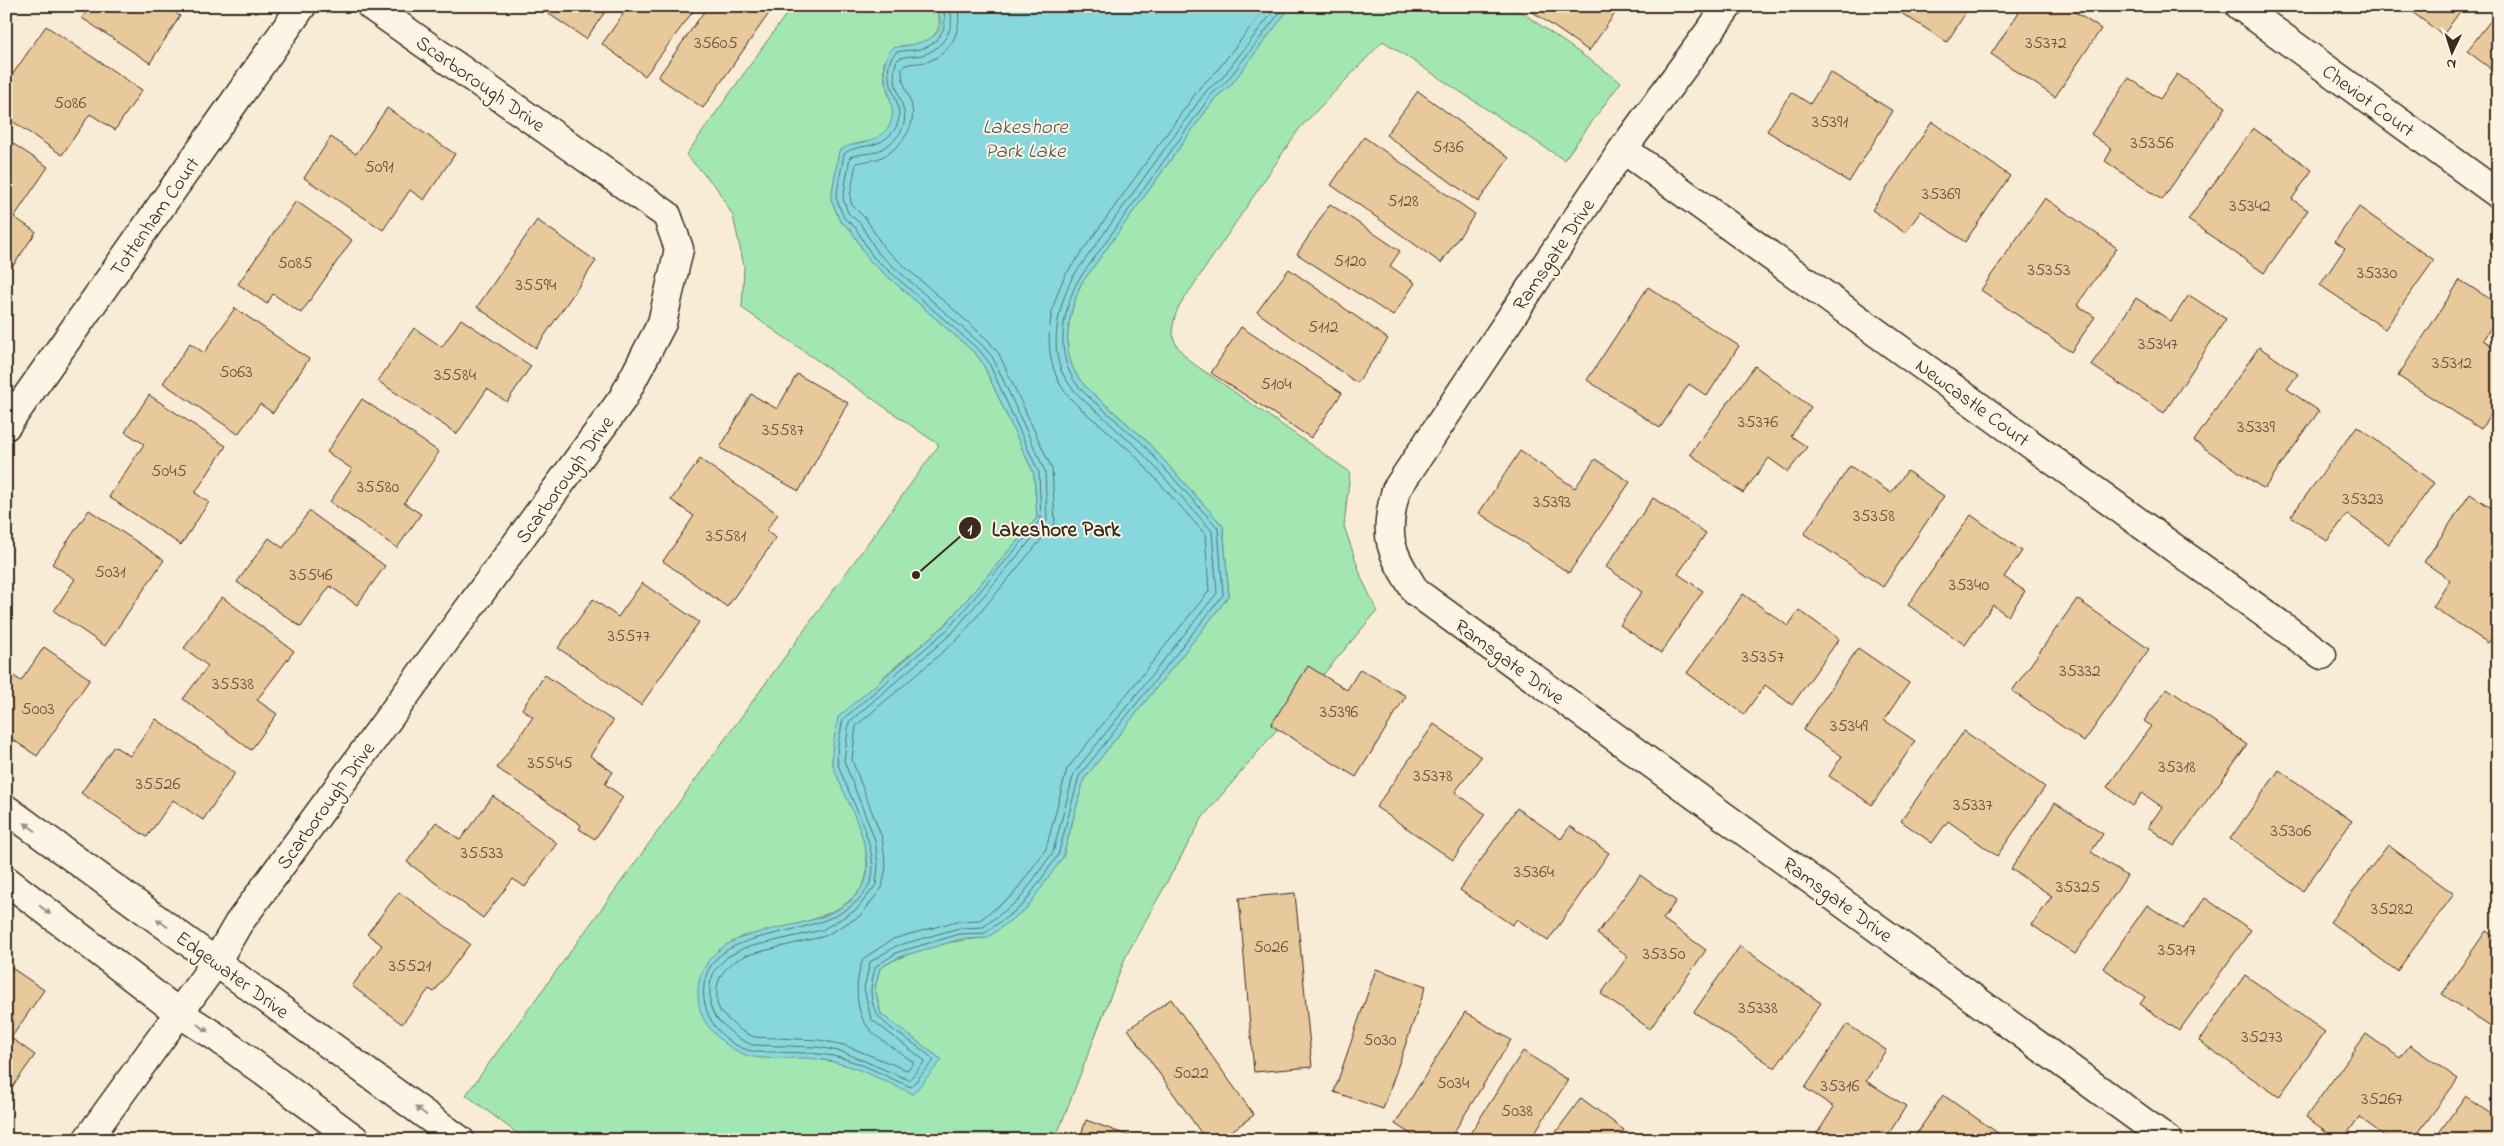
<svg xmlns="http://www.w3.org/2000/svg" width="2504" height="1146" font-family="'Indie Flower',sans-serif">
<style>
.green{fill:#a2e7b2;stroke:#6e8868}
.water{fill:#87d8dd;stroke:#699291}
.lines{fill:none;stroke-linecap:round;stroke-linejoin:round}
.shore{stroke:#59706a;stroke-width:1}
.building{fill:#e8c99b;stroke:#3b2a1e}
.minor-casing{stroke:#3b2a1e;stroke-width:31}
.tertiary-casing{stroke:#3b2a1e;stroke-width:31}
.minor{stroke:#fcf5e5;stroke-width:28}
.tertiary{stroke:#fcf5e5;stroke-width:28}
.oneway{fill:#9c9082}
.labels{text-anchor:middle;stroke-width:4;stroke-linejoin:round;paint-order:stroke}
.number-label{font-size:18px;fill:#66523d}
.street-label{font-size:20px;fill:#3b2a1e;stroke:#fcf5e5}
.water-label{font-size:21px;font-style:italic;fill:#4e564e;stroke:#fcf5e5}
.leader{fill:none;stroke:#3b2a1e;stroke-width:2}
.callout-dot{fill:#3b2a1e;stroke:#fcf5e5;stroke-width:2}
.mark-label{font-size:15px;text-anchor:middle;font-weight:bold;fill:#fff}
.callout-label{font-size:21px;text-anchor:middle;font-weight:bold;fill:#3b2a1e;stroke:#fcf5e5;stroke-width:4;stroke-linejoin:round;paint-order:stroke}
</style>
<rect width="100%" height="100%" fill="#f8ecd6"/>
<filter id="ink" filterUnits="userSpaceOnUse"><feTurbulence type="fractalNoise" baseFrequency=".02" numOctaves="2"/><feDisplacementMap in="SourceGraphic" scale="10" xChannelSelector="R" yChannelSelector="G"/><feConvolveMatrix kernelMatrix="1 2 1 2 8 2 1 2 1" color-interpolation-filters="sRGB"/></filter>
<g filter="url(#ink)">
<path class="green" d="M792,6h143c9,15 3,32 -14,38 -7,2 -13,0 -20,2 -6,2 -12,12 -17,16 -2,17 4,30 9,45 9,30 -35,37 -54,44l-8,48 9,22 11,9 18,30 107,94 7,10 51,110 3,44 -93,108 -61,51 -51,86c11,25 24,52 32,78 2,11 5,28 1,39 -14,39 -89,49 -125,57l77,122 23,4 27,9 75,-12 -61,-46 -6,-26 5,-20c32,-19 70,-28 107,-30l58,-57 18,-24 21,-78 145,-183 -6,-70 -80,-89c-14,-10 -24,-22 -38,-33 -10,-8 -22,-18 -29,-30 -16,-27 -6,-63 5,-90l135,-187 14,-11 61,-80h222l108,76 -57,78 -181,-119 -84,88 -121,179c-10,26 -6,35 13,54l159,110 -6,54 18,53 15,32 -174,206 -77,139 -71,184h-529l-60,-45 473,-650 -197,-137 2,-42 -11,-50 -17,-29 -30,-32z"/>
<path class="water" d="M935,6h356l-61,80 -14,11 -135,187c-11,26 -21,63 -5,90 7,12 19,22 29,30 13,11 24,23 38,33l80,89 6,70 -145,183 -21,78 -36,51 -40,30 -26,1 -20,6 -42,12 -19,11 -5,20 6,26 61,46 -29,34c-31,-14 -62,-31 -96,-35 -21,-3 -48,2 -68,-3 -19,-5 -40,-24 -47,-41 -5,-11 -5,-26 -2,-37 22,-70 135,-32 165,-97 11,-24 -15,-75 -25,-98 -2,-6 -7,-15 -8,-21 -1,-14 4,-31 6,-45l106,-91 93,-108 -3,-44 -51,-110 -7,-10 -107,-94 -18,-30 -11,-9 -9,-22 8,-48c13,-10 30,-6 43,-17 29,-24 -14,-54 10,-86 21,-4 64,-7 43,-42z"/>
<g class="lines">
<path class="shore" d="M941,6c10,16 0,36 -17,42 -9,3 -19,2 -28,4 -23,24 15,53 -1,77 -16,23 -37,13 -51,25l-8,44 8,20 11,9 18,30 106,93 9,11 51,112 2,46 -93,110 -105,90c-2,12 -8,33 -5,45 9,29 45,90 32,119 -31,64 -146,35 -164,93 -10,32 12,67 45,75 7,2 15,1 22,1 23,1 46,0 68,6 25,6 47,20 70,29l23,-27c-33,-32 -78,-35 -58,-94l22,-14 62,-18 25,-1 38,-28 35,-50 21,-79 144,-181 -5,-67 -78,-87c-14,-10 -25,-22 -38,-33 -11,-9 -25,-20 -31,-33 -15,-30 -7,-65 6,-93l135,-188 14,-12 59,-76
M948,6c10,18 -3,39 -20,47 -9,5 -23,1 -31,7 -14,34 35,60 -17,90 -9,5 -21,3 -30,7l-7,41 5,15 12,10 18,30 105,93 10,12 52,113 2,50 -95,112 -103,89 -5,39 31,79 3,25 -2,20 -20,25 -34,20 -78,18 -17,9 -13,14 -4,14v20l5,12 21,20 16,8 66,2 25,5 66,28 16,-19 -54,-42 -7,-31 6,-26 26,-16 63,-18 24,-1 36,-27 34,-48 21,-79 143,-180 -5,-62 -76,-85c-14,-10 -24,-21 -37,-33 -12,-9 -23,-19 -32,-32 -20,-29 -9,-74 5,-103l135,-188 15,-12 55,-72
M957,6c7,22 -6,47 -28,55 -8,3 -20,1 -27,6 -1,12 4,22 8,33 9,24 -7,46 -28,57 -8,4 -18,4 -26,6l-6,34 2,8 14,14 18,29 104,92 11,14 53,115 3,54 -97,116 -102,87 -4,34 30,78 4,29 -4,21 -22,28 -35,20 -78,19 -16,8 -10,12 -4,11v17l4,10 19,17 14,7 65,3 25,5 63,25 6,-5v-3c-14,-11 -35,-22 -46,-36 -13,-16 -12,-51 -3,-68l29,-19 64,-18 23,-1 33,-25 33,-46 21,-80 142,-178 -4,-57 -74,-83c-14,-9 -24,-22 -38,-32 -12,-10 -27,-22 -34,-37 -17,-33 -10,-76 7,-108l135,-188 15,-14 51,-66"/>
</g>
<path class="building" d="M90,6h76l14,10 -30,47 -68,-45z
M546,6h63l-23,33 -43,-29z
M629,6h68l-52,70 -43,-32z
M708,6h66l-71,102 -45,-31z
M1524,6h96l-31,45z
M1890,6h80l-23,36z
M2023,6h43l35,23 -46,68 -64,-43z
M2404,6h60l-21,29z
M2491,20l7,6v48l-31,-23z
M46,26l96,64 -27,40 -25,-16 -28,41 -56,-38v-33z
M1830,72l63,39 -44,71 -82,-51 24,-39 19,12z
M2177,74l49,33 -64,93 -57,-39 7,-12 -21,-15 38,-56 31,21z
M1418,91l91,67 -31,44 -92,-67z
M387,108l68,46 -31,46 -14,-10 -27,40 -79,-52 27,-41 25,17z
M1932,122l78,54 -45,66 -44,-31 -16,22 -33,-23z
M2253,128l59,42 -20,29 16,11 -44,63 -76,-53z
M1364,137l111,77 -34,49 -110,-78z
M6,139l42,28 -34,50 22,15 -25,37 -5,-3z
M2045,198l72,50 -40,57 18,12 -24,35 -90,-62z
M296,201l56,39 -51,73 -28,-19 -6,10 -29,-20z
M1330,204l70,47 -10,15 25,17 -22,33 -96,-62z
M2359,207l75,53 -49,69 -65,-44 25,-37 -10,-7z
M537,220l59,41 -60,87 -59,-41z
M1289,269l99,70 -31,44 -100,-71z
M2460,280l38,24v12l-15,24 15,9v54l-17,26 -83,-53z
M1648,287l91,59 -32,50 -18,-12 -29,44 -73,-48z
M2189,295l37,24 -62,94 -73,-48 45,-67 35,23z
M235,308l74,51 -36,54 -13,-9 -22,30 -75,-51 27,-40 14,10z
M461,319l70,47 -24,36 -20,-13 -30,45 -79,-53 36,-53 28,19z
M1241,327l101,66 -31,45 -100,-65z
M2259,347l39,27 -11,15 32,22 -55,78 -70,-48z
M1755,366l56,41 -20,29 16,11 -19,25 -19,-14 -26,35 -53,-39z
M797,374l51,29 -49,88 -79,-43 31,-54 26,15z
M149,395l77,51 -31,47 14,9 -28,43 -72,-48 35,-53 -19,-12z
M362,399l77,53 -35,51 17,11 -24,34 -67,-46 22,-33 -25,-17z
M2357,426l77,57 -45,61 -42,-30 -20,27 -36,-25z
M1520,451l55,37 20,-29 35,23 -61,91 -90,-60z
M700,459l78,55 -12,17 10,7 -49,69 -64,-46 31,-45 -23,-16z
M1850,466l41,27 16,-22 37,25 -61,91 -79,-53z
M2470,494l23,15 5,-8v128l-10,14 -55,-36 17,-27 -26,-18z
M1653,498l53,35 -28,41 25,17 -42,62 -41,-28 22,-33 -36,-25z
M89,510l75,50 -59,86 -51,-35 21,-32 -23,-15z
M309,511l76,55 -28,39 -27,-19 -29,41 -64,-45 32,-44 14,10z
M1971,515l51,36 -18,26 21,14 -17,25 -15,-11 -28,40 -57,-40z
M642,583l57,39 -58,83 -83,-57 35,-49 25,18z
M1743,594l45,32 11,-16 40,29 -47,66 -27,-20 -21,29 -57,-41z
M222,597l72,54 -37,49 20,14 -26,36 -68,-51 25,-33 -24,-18z
M2077,599l72,50 -65,93 -72,-51z
M44,647l46,32 -53,77 -31,-21v-64l15,10z
M1858,648l51,35 -25,37 31,21 -43,64 -43,-29 13,-20 -39,-26z
M1308,666l39,24 13,-21 46,27 -50,81 -85,-52z
M545,675l68,46 -23,35 23,16 -8,12 18,13 -28,42 -16,-10 2,-4 -84,-57 36,-51 -11,-8z
M2167,688l80,57 -73,101 -26,-19 14,-20 -20,-14 -9,13 -26,-19 44,-61 -7,-5z
M156,719l79,54 -32,47 -30,-20 -26,37 -66,-44 33,-47 16,10z
M1434,724l47,33 -26,35 30,22 -32,46 -77,-53z
M1964,731l81,56 -48,69 -49,-35 -16,22 -31,-22z
M2279,770l73,51 -49,70 -73,-52z
M493,796l64,47 -32,44 -12,-8 -30,39 -76,-56 29,-40 24,18z
M2055,803l48,31 -12,18 36,24 -52,78 -43,-29 20,-29 -41,-27z
M1517,808l44,31 9,-13 39,27 -61,88 -31,-22 -5,6 -52,-35z
M2388,845l66,49 -57,77 -67,-49z
M1640,875l36,26 -13,18 43,31 -56,79 -49,-35 27,-38 -31,-22z
M399,892l71,52 -36,48 -5,-3 -27,35 -50,-38 30,-41 -15,-11z
M1295,893l17,174 -58,5 -15,-174z
M2205,898l46,32 -72,101 -39,-27 5,-7 -42,-29 44,-63 36,24z
M2486,931l12,8v93l-56,-38z
M1740,946l81,57 -46,65 -81,-56z
M6,964l38,26 -33,48 24,17 -27,38z
M1376,969l50,17 -43,123 -49,-17z
M2245,975l80,57 -46,65 -80,-56z
M1171,999l83,116 -35,25h-13l-78,-111z
M1465,1012l46,28 -62,100h-29l-25,-16z
M1847,1024l39,26 -20,31 40,25 -21,34h-72l21,-33 -29,-19z
M2366,1034l34,24 10,-13 48,34 -45,61h-23l-31,-23 -16,23h-5l-32,-23z
M1523,1051l45,29 -38,60h-64z
M1943,1095l65,45h-96z
M2465,1096l33,23v21h-64z
M1581,1098l43,32 -7,10h-67z
M1086,1120l54,20h-61z"/>
<g class="lines">
<g class="minor-casing">
<path id="minor" d="M1728,6l-105,143 -227,341c-13,48 -6,61 20,102l752,548
M2240,6l258,188
M1623,149l699,506
M6,426l296,-420
M87,1140l129,-178 22,-38 385,-526 39,-75 17,-74 -12,-34 -296,-209"/>
</g>
<g class="tertiary-casing">
<path id="tertiary" d="M6,809l454,331
M6,880l173,133 39,25 138,102"/>
</g>
<use href="#minor" class="minor"/>
<use href="#tertiary" class="tertiary"/>
</g>
<defs><path id="oneway-solid" d="M-6-.8H1V-3.2L6.5 0L1 3.2V.8H-6Z" transform="scale(1.25)"/></defs>
<g class="oneway">
<use href="#oneway-solid" transform="translate(30 827) rotate(-144)"/>
<use href="#oneway-solid" transform="translate(45 910) rotate(38)"/>
<use href="#oneway-solid" transform="translate(162 923) rotate(-144)"/>
<use href="#oneway-solid" transform="translate(203 1028) rotate(32)"/>
<use href="#oneway-solid" transform="translate(421 1111) rotate(-144)"/>
</g>
</g>
<g class="labels">
<g class="number-label">
<text x="716" y="48">35605</text>
<text x="2046" y="48">35372</text>
<text x="70" y="108">5086</text>
<text x="1830" y="127">35391</text>
<text x="2152" y="148">35356</text>
<text x="1448" y="152">5136</text>
<text x="379" y="172">5091</text>
<text x="1941" y="199">35369</text>
<text x="1403" y="206">5128</text>
<text x="2250" y="211">35342</text>
<text x="1350" y="266">5120</text>
<text x="295" y="268">5085</text>
<text x="2049" y="275">35353</text>
<text x="2377" y="278">35330</text>
<text x="536" y="290">35594</text>
<text x="1323" y="332">5112</text>
<text x="2158" y="349">35347</text>
<text x="2452" y="368">35312</text>
<text x="236" y="377">5063</text>
<text x="455" y="380">35584</text>
<text x="1276" y="389">5104</text>
<text x="1758" y="427">35376</text>
<text x="2256" y="432">35339</text>
<text x="783" y="435">35587</text>
<text x="169" y="476">5045</text>
<text x="378" y="492">35580</text>
<text x="2363" y="504">35323</text>
<text x="1552" y="507">35393</text>
<text x="1874" y="521">35358</text>
<text x="726" y="541">35581</text>
<text x="110" y="577">5031</text>
<text x="311" y="580">35546</text>
<text x="1969" y="590">35340</text>
<text x="629" y="641">35577</text>
<text x="1763" y="662">35357</text>
<text x="2080" y="676">35332</text>
<text x="233" y="689">35538</text>
<text x="38" y="714">5003</text>
<text x="1339" y="717">35396</text>
<text x="1849" y="731">35349</text>
<text x="550" y="768">35545</text>
<text x="2177" y="772">35318</text>
<text x="1433" y="781">35378</text>
<text x="158" y="789">35526</text>
<text x="1973" y="810">35337</text>
<text x="2291" y="836">35306</text>
<text x="482" y="858">35533</text>
<text x="1534" y="877">35364</text>
<text x="2078" y="892">35325</text>
<text x="2392" y="914">35282</text>
<text x="1271" y="952">5026</text>
<text x="2177" y="955">35317</text>
<text x="1664" y="959">35350</text>
<text x="410" y="971">35521</text>
<text x="1758" y="1013">35338</text>
<text x="2262" y="1042">35273</text>
<text x="1380" y="1045">5030</text>
<text x="1191" y="1078">5022</text>
<text x="1453" y="1088">5034</text>
<text x="1840" y="1091">35316</text>
<text x="2382" y="1104">35267</text>
<text x="1517" y="1116">5038</text>
</g>
<g class="street-label">
<text transform="translate(481 83) rotate(35)" y="7">Scarborough Drive</text>
<text transform="translate(2369 100) rotate(36)" y="7">Cheviot Court</text>
<text transform="translate(154 216) rotate(-55)" y="7">Tottenham Court</text>
<text transform="translate(1553 254) rotate(-56)" y="7">Ramsgate Drive</text>
<text transform="translate(1973 402) rotate(36)" y="7">Newcastle Court</text>
<text transform="translate(564 479) rotate(-54)" y="7">Scarborough Drive</text>
<text transform="translate(1510 661) rotate(36)" y="7">Ramsgate Drive</text>
<text transform="translate(325 805) rotate(-54)" y="7">Scarborough Drive</text>
<text transform="translate(1838 899) rotate(36)" y="7">Ramsgate Drive</text>
<text transform="translate(233 974) rotate(36)" y="7">Edgewater Drive</text>
</g>
<g class="water-label">
<text x="1025" y="133">Lakeshore<tspan x="1025" dy="24">Park Lake</tspan></text>
</g>
</g>
<path class="leader" d="M916 575L970 528"/>
<g class="callout-dot">
<circle cx="916" cy="575" r="5"/>
<circle cx="970" cy="528" r="12"/>
</g>
<g class="mark-label">
<text x="970" y="534">1</text>
</g>
<g class="callout-label">
<text x="1056" y="536">Lakeshore Park</text>
</g>
<rect width="2504" height="1146" fill="none" stroke="#fcf5e5" stroke-width="25"/>
<rect x="12" y="12" width="2479" height="1121" fill="none" stroke="#3b2a1e" stroke-width="2" filter="url(#ink)"/>
<g transform="translate(2452 52) rotate(184)" stroke="#fcf5e5" stroke-width="4" paint-order="stroke">
<path d="M0-4L9 19L0 12L-9 19Z" fill="#3b2a1e"/>
<text y="-8" font-size="14" font-weight="bold" text-anchor="middle" fill="#3b2a1e">N</text>
</g>
</svg>
